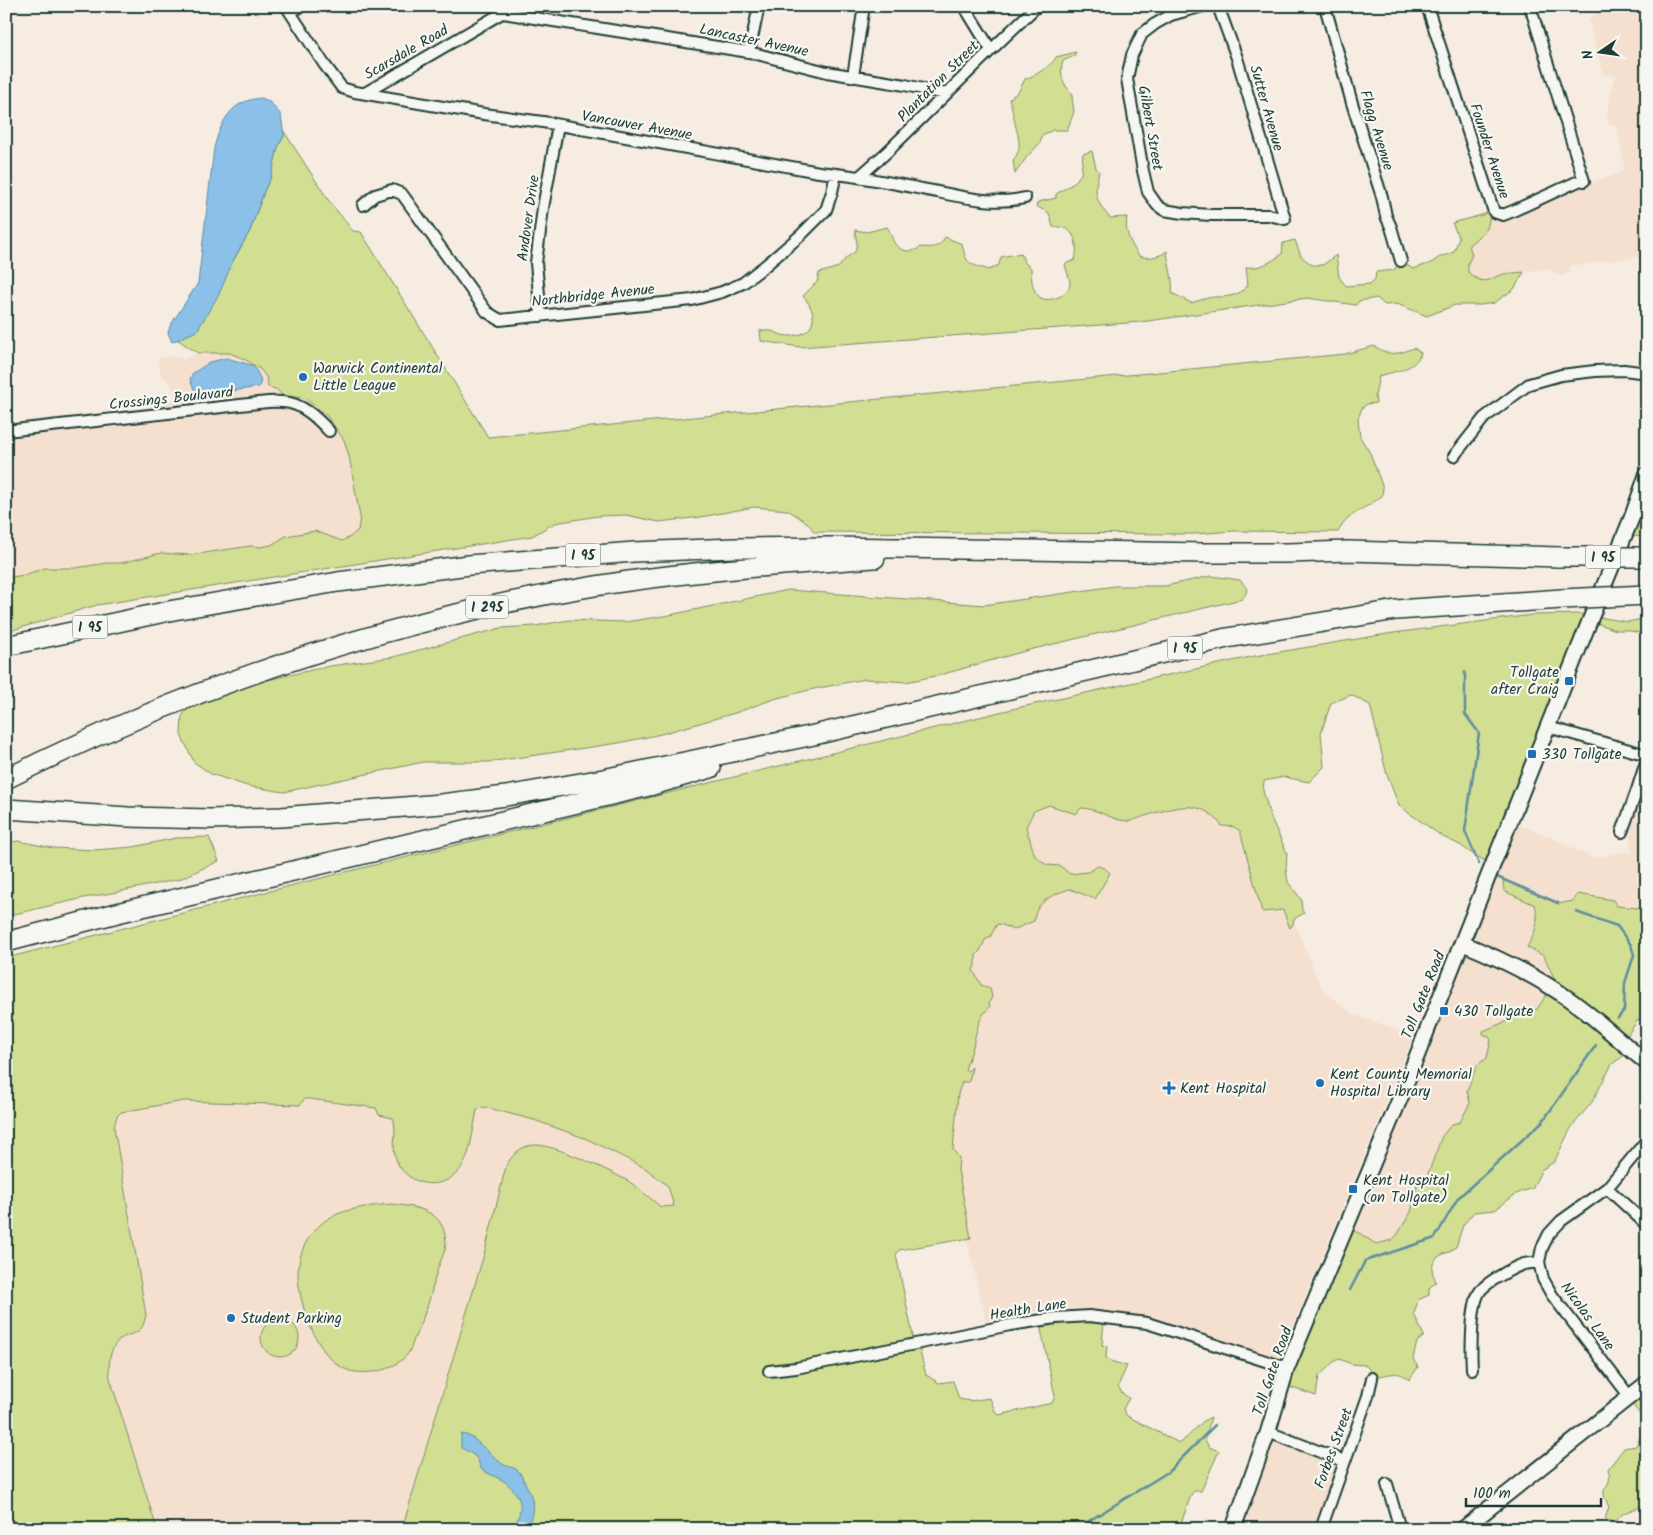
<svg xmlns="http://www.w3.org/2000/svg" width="1653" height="1535" font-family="Kalam,sans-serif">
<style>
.built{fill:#f5e0cf}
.green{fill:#d2df92;stroke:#788e63}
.water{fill:#8bc0e9;stroke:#608ca1}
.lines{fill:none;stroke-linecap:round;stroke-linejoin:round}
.stream{stroke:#608ca1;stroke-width:2.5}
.street-casing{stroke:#1f3d34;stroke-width:14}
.secondary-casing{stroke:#1f3d34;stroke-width:18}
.highway-casing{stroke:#1f3d34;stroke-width:22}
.street{stroke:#f6f6f2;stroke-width:10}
.secondary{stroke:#f6f6f2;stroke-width:14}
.highway{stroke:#f6f6f2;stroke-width:19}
.highway-bridge-casing{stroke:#1f3d34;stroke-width:22;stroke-linecap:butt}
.highway-bridge{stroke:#f6f6f2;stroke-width:19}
.poi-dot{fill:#1f6fb2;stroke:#f6f6f2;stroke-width:2}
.labels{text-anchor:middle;stroke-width:4.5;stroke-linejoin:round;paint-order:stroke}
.shield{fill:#f6f6f2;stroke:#60746d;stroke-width:1}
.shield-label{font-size:14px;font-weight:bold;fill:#1f3d34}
.street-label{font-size:15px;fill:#1f3d34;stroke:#f6f6f2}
.poi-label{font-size:15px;fill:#1f3d34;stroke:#f6f6f2;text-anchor:start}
</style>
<rect width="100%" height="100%" fill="#f6ece2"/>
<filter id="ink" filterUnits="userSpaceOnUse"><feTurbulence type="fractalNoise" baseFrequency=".02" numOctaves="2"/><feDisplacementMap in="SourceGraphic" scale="10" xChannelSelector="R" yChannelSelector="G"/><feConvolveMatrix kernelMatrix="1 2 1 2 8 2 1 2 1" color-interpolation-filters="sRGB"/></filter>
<g filter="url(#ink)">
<path class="built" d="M1605,8l42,5v243l-77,10v6l-8,4 -13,-7 -44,5 -20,8 -9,-3 -8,-7v-9l4,-8 -3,-10 18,-16 4,-18 26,-4 61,-31 13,6 21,-6 13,-6 -8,-43 -8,-4 -2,-7 6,-36 7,-4 -17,-2 -15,-55 6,-4 2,-5z
M198,353h32l14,5 17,12 50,28 17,16 16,26 5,16 11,61 -2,13 -8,7 -8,4 -37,-8 -19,3 -15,9 -11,2 -10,-1 -59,9 -30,-2 -40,10h-14l-32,5h-30l-21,7 -18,3v-155l149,-16 20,-9 -3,-13 -11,-9 -3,-18 13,-2 13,3z
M1200,792l56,37 66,160 32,26 60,20 -137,330 -103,-41 -92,-16 -41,3 -55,10 -43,-180 8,-130 70,-179 26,-37z
M1635,805l12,3v101l-26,-2 -44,-12 -4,6 -15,3 -27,-13 -28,-11 2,10 30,15 3,9 -5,23 -6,10 16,9 18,36 -9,-5 -15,22 -54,22 8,9 -4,18 -10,7 -10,26 3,12 -10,19 -18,14 -14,38 -11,10 -6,28 -14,23 -5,5 -17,4 -16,-11 -11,-4 162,-407 41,15 35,18 10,3 17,-5 21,-1 -3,-3 -3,-28z
M183,1095l343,1 184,110 88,323h-647l-47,-173 8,-244z
M1269,1433l78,27 2,6 -23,63h-93z"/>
<path class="green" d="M1076,52l-2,4 -11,5c-4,14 0,24 10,33l-1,4 2,14 -7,18h-14l-11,5 -2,8 -14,15 -11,16 -2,-14c12,-12 3,-28 1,-42 -2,-7 -2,-12 -5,-19l10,-8 6,-12c9,-3 27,-13 31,-22z
M283,130l46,71 24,30 8,1 127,205 857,-83 29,-8c17,11 23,8 40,2l7,5c-6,17 -26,18 -42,23l-4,20 1,7 -9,1 -5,4 -4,11 2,18 10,16 13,35 -1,8c-16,13 -35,17 -44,36l-104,-1 -40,3 -380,-2 -5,-8 -21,-14 -34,-3 -53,10 -42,5 -33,-7 -28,1 -43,7 -23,13 -435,69 -91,27v-54l18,-3 21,-7h30l32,-5h14l40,-10 30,2 59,-9 10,1 11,-2 15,-9 29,-5 27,10 8,-4 8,-7 2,-13 -11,-61 -5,-16 -17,-24 -22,-18 -22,-2 -7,-7 -8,-2 -2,-10 -5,-7 -15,-10 -16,-7h-32l-20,-13 55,-79 17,-30 15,-42 6,-12 7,-30 6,-11z
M1092,151l4,17 3,4c-6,21 -3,30 11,46l17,-1c-3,15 4,27 12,39 10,3 20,1 28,-5 1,14 7,29 5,42l19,10c7,-2 17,-6 24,-6 13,0 25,-1 33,-12l-2,-18c14,2 25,-5 36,-13l1,-11 12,-3 6,16 11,9h11l13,-10 3,22 7,9 24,-2 5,-5 1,-7 18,-2 6,-9 13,8 18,-6 9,-6 14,-5 5,-14 -7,-15 30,-8 9,-4 -4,18 -18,16 3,10 -4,8v9c16,15 19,7 36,2 6,-1 13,-1 20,-2l-10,17 -20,14 -13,2h-26l-28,11 -30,-12 -12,1 -8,-7 -18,3 -3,4 -49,-7 -166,24 -341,25 -39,-6 -1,-11c4,1 9,1 12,1 6,2 10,5 16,5 28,0 32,-21 15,-40l14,-14 2,-9 20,-6 7,-9 9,-6 2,-8 -2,-14 12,2 20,-5c4,5 5,15 10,19 7,7 17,6 24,1 11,1 19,1 24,-10l17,7c5,22 6,19 27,26l10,-5 2,-8 20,-4 3,9 7,6c0,9 1,25 10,30 9,5 28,-3 29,-14 0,-6 -4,-14 -5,-20l10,-4c4,-18 -1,-35 -22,-33l-4,-14 -13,-7 2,-4 18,-4v-4l18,-11 7,-9 2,-20z
M1647,479v57l-22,1z
M1211,576l29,4c7,9 10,9 2,19l-217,52 -85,24 -34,7 -41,-3 -56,11 -35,9 -39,14 -74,21 -42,9 -131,19h-65l-139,30 -37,-6 -36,-12 -17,-12 -13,-27 1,-19 9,-12 49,-18 90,-20 63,-9 108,-29 34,-2 34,-6 56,2 45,-7 118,-25 196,15 131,-19h50z
M1580,614l48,8 19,-4v17l-20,-5h-11l-25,-9 -102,242 -15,-8 -14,-10 -17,-8 -44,-31 -12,-31 -17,-70 -19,-10 -20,8 -10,30 3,34 -15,15 -25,-5 -20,4 -1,10 8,27 16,35 -1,16 2,13 13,17 1,11 2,3 -10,6 -1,5 -3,4 -7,-18 -21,2 -22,-81 -6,-4 -12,-1c-22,-30 -48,-18 -77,-10 -6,2 -13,6 -19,5 -15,-1 -29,-13 -45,-13l-5,6 -27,-9 -15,6 -8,16 9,29 12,9 13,1 10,8 18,-2 10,-6 8,3 4,4 -15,26 -25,-10c-17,5 -35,13 -36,32l-21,9 -10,-5 -6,-1 -7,13 -5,3 -5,11 -4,4v9l-3,6 8,15 9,3 2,9 -3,6 1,4c-12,10 -14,26 -17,40 -2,7 -6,15 -8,23l3,1 4,-4 -3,15h-7l-4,12 -5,55 6,9 -1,12 13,68 -72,12 -3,5 18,86 4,3 8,31 13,8 14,-2 6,18 11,2 20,-3 5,13 4,4 53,-12 3,-7 -16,-76h65l-2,25 5,1 -1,12 4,3 17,5 -9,20 4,7 7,5 -6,11 4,7 52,27c13,-7 19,-21 32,-26l-6,23 4,7 10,4 -18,40h-7l-3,4 -12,34h-777l83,-278 21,-85c6,-11 15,-21 29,-21 19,-1 75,26 93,36 12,7 22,18 33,26l13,-1 -6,-20 -23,-18 -58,-29 -53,-19 -50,-13 -7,3c-3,14 -6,38 -11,49 -8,19 -26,29 -46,23 -10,-3 -21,-12 -24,-23 -5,-14 2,-28 -3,-41l-14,-3 -3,-7 -66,-9h-6l-4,6 -116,-4 -63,11 -4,4 -3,11 32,188c-1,4 -2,9 -4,12 -4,7 -13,7 -20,11 -13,8 -14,27 -12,40l47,151h-151v-571l295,-75 711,-174 243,-53 138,-23 139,-18z
M209,837l10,24 -39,18 -63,13 -33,6 -78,18v-73l12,-2 35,7 41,2 39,-3 43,-9z
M1503,880l28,11 27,13 15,-3 5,-7 35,6 4,6 30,3v106l-10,6 -12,18 10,9 -23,16 -20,38 -21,26 -17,34 -13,8c-2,7 -6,11 -8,18l-17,6 -21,16 -21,2 -11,13 -7,22 -6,4v1c-9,2 -18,7 -18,17 0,4 3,9 4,13l-7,6v7l-11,5 -4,14 10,22 -7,6 -4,17 5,8 -9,13c-9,-11 -21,-5 -33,-3l-11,-12 -13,-1 -13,-5c-9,4 -12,11 -20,17l-3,20 -29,-10 61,-157 11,4 17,11 16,-4 5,-5 14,-23 6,-28 11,-10 14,-38 10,-12 8,-2 10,-19 -3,-12 10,-26 10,-7 4,-18 -2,-3 -6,-3v-3l54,-22 15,-22 8,4 -16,-35 -17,-9c8,-13 13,-27 8,-42l-31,-14z
M391,1204c16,2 37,3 48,17 6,8 8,20 6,29 -2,6 -5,12 -7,18 -4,12 -6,24 -10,36 -4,12 -9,24 -14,35 -2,6 -4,13 -8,17 -14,15 -38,19 -56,15 -32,-9 -51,-66 -52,-95 0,-18 6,-36 19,-48 18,-20 49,-21 74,-24z
M261 1338a19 19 0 1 1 38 0a19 19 0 1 1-38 0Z
M1647,1382v123c-12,4 -26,6 -33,18l-9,-4 4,-12 -5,-11v-7c7,-7 6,-12 4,-20l16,-21 12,-2 10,-21 -5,-10 -14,-16z"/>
<path class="water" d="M262,98l9,5 10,12 3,21 -6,11 -7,30 -6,12 -15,42 -17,30 -14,33 -22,37 -25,11 -4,-9 2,-7 28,-43 16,-135c7,-27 17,-48 48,-50z
M227,358l27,8 7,14 -2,7 -46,7h-17l-6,-14 2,-6 18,-12z
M461,1434c13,1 18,11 28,18 5,4 10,10 15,13 5,2 10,2 14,6 3,2 4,7 6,10 11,20 11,27 3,48h-13c2,-5 6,-16 6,-20 2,-13 -11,-26 -22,-31 -6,-3 -12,-5 -18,-10 -1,-12 -9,-15 -19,-20z"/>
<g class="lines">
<path class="stream" d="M1465,672v42l14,19 -14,98 14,33
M1497,877l61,26
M1576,912l41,14 14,19 3,10 -9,28 -1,27 -6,8
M1350,1290l15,-29 70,-23 23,-40 85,-77 53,-76
M1078,1529l1,-2 89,-55 47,-47"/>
<g class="street-casing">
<path id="street" d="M286,6l38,58 18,24 13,4 129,22 59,8 276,50c35,3 69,10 103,17 33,6 70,17 103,9
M499,6l4,7 246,39 78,20 78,13 41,9
M964,6l27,44
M1203,6l-32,9 -16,9 -13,10 -10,21 -5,24 16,92 5,21 9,13 7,5 18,3 29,2h58l16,4 -48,-161 -19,-52
M1325,6l27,97 30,94 4,19 5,11 10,34
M1427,6l67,206 9,3 10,-4 70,-32
M1530,6l54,175
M290,12l12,-6
M749,52l10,-46
M853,76l11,-70
M365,93l149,-87
M860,176l26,-23 105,-103 46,-44
M363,205l12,-10 17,-5 10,4 85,118 13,8 192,-20 30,-8 21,-9 23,-18 35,-30 25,-25 6,-18 4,-18
M541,316l-5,-53 7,-55 15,-83
M6,431l252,-28c8,-1 17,-2 25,-1 19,1 34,16 46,29
M1454,456l30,-38 45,-34 32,-9 34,-4 29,-1 23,3
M1548,727l99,28
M1622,832l15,-42 10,-31
M1607,1188l40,37
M1472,1369c-1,-17 -1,-62 7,-76 4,-9 35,-26 45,-29 5,-1 10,-1 15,-2
M769,1371l27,-3 214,-43 46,-7 33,-2 58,7 140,45
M1630,1397l-78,-102 -9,-16 -4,-17 3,-14 7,-14 12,-13 46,-33 40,-48
M1268,1432l76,29
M1387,1484l13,45
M1321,1529l36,-102 11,-31 4,-18"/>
</g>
<g class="secondary-casing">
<path id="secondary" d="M1462,943c39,16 77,34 111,59 26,19 49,41 74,61
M1233,1529l35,-97 19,-64 114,-272 189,-476 42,-103 15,-43
M1463,1529l184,-146"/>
</g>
<g class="highway-casing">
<path id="highway" d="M6,646l168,-36 164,-28 131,-17 165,-13 100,-4 97,-1 374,6h83l60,-2 211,6
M6,779c185,-93 384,-159 589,-193 93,-15 186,-21 280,-28
M6,809l122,8 82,2 71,-2 160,-13 65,-8 97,-17 211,-44 413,-97 169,-28 166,-11
M6,942l111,-29 536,-128 58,-17"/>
</g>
<use href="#street" class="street"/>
<use href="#secondary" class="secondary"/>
<use href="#highway" class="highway"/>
<g class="highway-bridge-casing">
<path id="highway-bridge" d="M1559,557h88
M1562,599l85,-4"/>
</g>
<use href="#highway-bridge" class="highway-bridge"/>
</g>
</g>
<g class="poi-dot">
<circle cx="303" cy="377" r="5"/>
<rect x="1564" y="676" width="10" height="10" rx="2.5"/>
<rect x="1527" y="749" width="10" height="10" rx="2.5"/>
<rect x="1439" y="1006" width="10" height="10" rx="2.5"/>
<circle cx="1320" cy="1083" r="5"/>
<path d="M1166.5 1080.5h5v5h5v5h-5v5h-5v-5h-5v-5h5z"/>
<rect x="1348" y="1184" width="10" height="10" rx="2.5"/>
<circle cx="231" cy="1318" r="5"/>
</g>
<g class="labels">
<g class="shield">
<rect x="565.5" y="543.5" width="35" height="23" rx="4"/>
<rect x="1585.5" y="545.5" width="35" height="23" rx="4"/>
<rect x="466" y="595.5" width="42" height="23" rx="4"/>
<rect x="72.5" y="615.5" width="35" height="23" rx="4"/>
<rect x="1167.5" y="636.5" width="35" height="23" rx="4"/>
</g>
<g class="shield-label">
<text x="583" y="560">I 95</text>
<text x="1603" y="562">I 95</text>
<text x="487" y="612">I 295</text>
<text x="90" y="632">I 95</text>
<text x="1185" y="653">I 95</text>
</g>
<g class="street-label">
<text transform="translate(754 40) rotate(12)" y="5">Lancaster Avenue</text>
<text transform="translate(406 52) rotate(-30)" y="5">Scarsdale Road</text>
<text transform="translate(938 81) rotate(-45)" y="5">Plantation Street</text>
<text transform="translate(1267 108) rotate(74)" y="5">Sutter Avenue</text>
<text transform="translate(637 125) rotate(10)" y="5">Vancouver Avenue</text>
<text transform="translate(1151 128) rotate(80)" y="5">Gilbert Street</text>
<text transform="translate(1377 130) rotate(73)" y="5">Flagg Avenue</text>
<text transform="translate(1490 151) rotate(72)" y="5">Founder Avenue</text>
<text transform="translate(528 218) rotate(-82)" y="5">Andover Drive</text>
<text transform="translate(593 295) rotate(-6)" y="5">Northbridge Avenue</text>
<text transform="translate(171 398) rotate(-6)" y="5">Crossings Boulavard</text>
<text transform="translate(1423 995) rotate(-68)" y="5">Toll Gate Road</text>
<text transform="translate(1028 1309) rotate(-9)" y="5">Health Lane</text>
<text transform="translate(1588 1316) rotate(54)" y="5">Nicolas Lane</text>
<text transform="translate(1272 1371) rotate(-71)" y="5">Toll Gate Road</text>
<text transform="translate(1333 1448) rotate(-70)" y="5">Forbes Street</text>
</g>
<g class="poi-label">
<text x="313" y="373">Warwick Continental<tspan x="313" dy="17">Little League</tspan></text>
<text x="1559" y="677" text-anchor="end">Tollgate<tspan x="1559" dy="17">after Craig</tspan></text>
<text x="1542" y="759">330 Tollgate</text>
<text x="1454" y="1016">430 Tollgate</text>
<text x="1330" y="1079">Kent County Memorial<tspan x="1330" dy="17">Hospital Library</tspan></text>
<text x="1180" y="1093">Kent Hospital</text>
<text x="1363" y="1185">Kent Hospital<tspan x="1363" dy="17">(on Tollgate)</tspan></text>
<text x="241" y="1323">Student Parking</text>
</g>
</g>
<rect width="1653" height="1535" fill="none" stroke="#f6f6f2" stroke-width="25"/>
<rect x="12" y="12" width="1628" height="1510" fill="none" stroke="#1f3d34" stroke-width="2" filter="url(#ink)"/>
<g transform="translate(1600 52) rotate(257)" stroke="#f6f6f2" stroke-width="4" paint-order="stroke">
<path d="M0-4L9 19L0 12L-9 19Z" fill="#1f3d34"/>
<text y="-8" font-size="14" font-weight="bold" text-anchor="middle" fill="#1f3d34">N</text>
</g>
<path d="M1466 1498v8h135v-8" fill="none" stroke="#1f3d34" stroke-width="2.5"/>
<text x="1473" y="1498" font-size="15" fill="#1f3d34" stroke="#f6f6f2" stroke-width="4" paint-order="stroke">100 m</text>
</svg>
